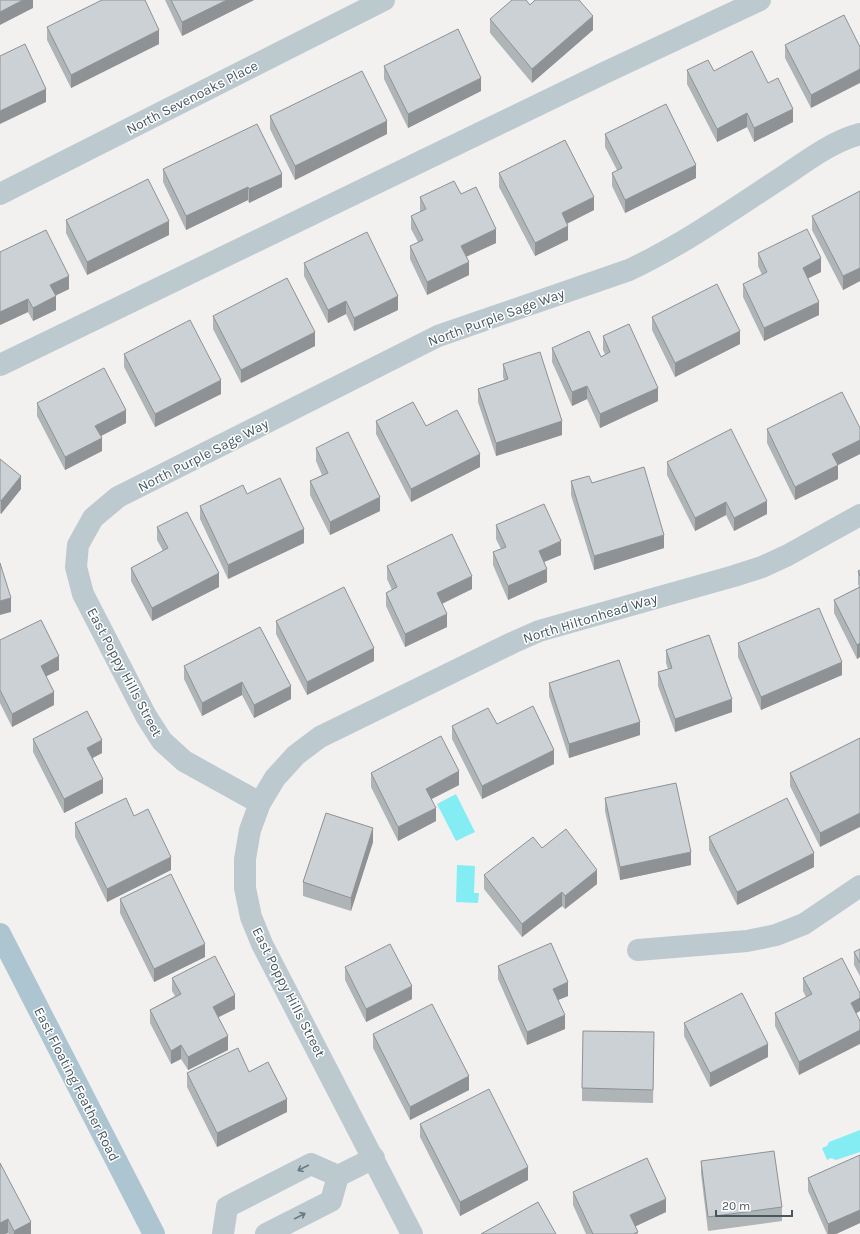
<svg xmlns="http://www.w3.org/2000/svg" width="860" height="1234" font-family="Karla,sans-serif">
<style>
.water{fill:#84edf4}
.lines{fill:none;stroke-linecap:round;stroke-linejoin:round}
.minor{stroke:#bccad0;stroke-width:22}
.major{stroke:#adc4d1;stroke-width:22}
.wall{fill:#afb4b7}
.shaded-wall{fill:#8e9295}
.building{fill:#cbd1d5;stroke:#8e9295}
.oneway{stroke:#697a81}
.labels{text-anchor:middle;stroke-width:3;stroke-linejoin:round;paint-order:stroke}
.street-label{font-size:14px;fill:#46575f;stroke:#fff}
</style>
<rect width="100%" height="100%" fill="#f3f0f0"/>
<path class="water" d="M456,794l19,38 -19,9 -19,-37z
M457,865l18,1 -1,27h5l-1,10 -22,-1z
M860,1130v22l-24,8 -5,-2 -4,2 -5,-12 5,-2 2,-4z"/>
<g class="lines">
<path class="minor" d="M0,194l384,-194
M0,365l602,-291 158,-74
M260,803l15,-25 21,-23 24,-18 192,-94 27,-12 195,-55 28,-9 26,-12 72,-40
M638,950l109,-9 29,-6 28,-11 56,-38
M223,1234l4,-27 84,-43 27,12
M266,1234l65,-33 7,-25 36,-18
M412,1234l-150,-290 -11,-27 -6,-29v-29l5,-29 10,-27 -76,-42 -22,-20 -16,-25 -63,-122 -7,-27 2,-22 15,-27 25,-21 320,-161 191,-66c53,-25 100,-58 149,-90 26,-17 52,-38 82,-46"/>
<path class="major" d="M0,934l154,300"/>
</g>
<path class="wall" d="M165,0h89l-72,36z
M530,5l63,25 -61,53 -42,-50v-14z
M844,15l-33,93 -26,-50v-13z
M47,27l112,17 -88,44 -24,-48z
M384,66l97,25 -73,37 -24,-49z
M687,70l27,1 54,12 25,39 -39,20 -7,-15 -30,15 -30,-58z
M270,116l117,18 -92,46 -25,-51z
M605,134l91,44 -71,35 -13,-27v-13l5,-3 -12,-23z
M163,169l119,18 -33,16 -1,-3 -62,30 -23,-48z
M499,173l95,37 -27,14 1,16 -33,16 -36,-69z
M860,191v90l-17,9 -31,-60v-14z
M461,194l35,49 -30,14 3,18 -42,20 -17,-36v-13l8,-4 -7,-13v-13l9,-4v-15z
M66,220l103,15 -82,40 -21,-42z
M0,252l69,37 -14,7 1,14 -23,11 -5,-9 -28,13z
M758,253l63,19 -13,6 11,37 -55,26 -21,-44v-13l19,-9 -4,-9z
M304,263l94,47 -44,21 -8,-17 -18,9 -24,-47z
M213,316l102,30 -74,37 -28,-54z
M652,317l88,27 -65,33 -23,-47z
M603,336l55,65 -58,27 -13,-29 -15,7 -20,-44v-14l49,9 4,-3 -2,-4z
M124,354l97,40 -66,33 -31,-60z
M503,364l59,71 -66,21 -18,-54v-13l26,-9 -1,-3z
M37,403l89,20 -25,13 1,15 -37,19 -28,-54z
M376,421l50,5 54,41 -69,35 -35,-68z
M860,428v26l-22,11v14l-43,21 -28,-57v-14z
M316,448l64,63 -50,24 -20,-40v-14l12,-6 -6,-14z
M0,459l21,30 -20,25 -1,-1z
M667,462l100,52 -33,17 -8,-16 -31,16 -28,-56z
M571,481l21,2 72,65 -70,22 -23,-75z
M247,494l57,49 -76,36 -28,-60v-13z
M496,525l65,30 -17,7 3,20 -39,18 -15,-35v-13l8,-3 -5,-10z
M157,527l62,60 -67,34 -21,-40v-13l32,-17 -6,-11z
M387,566l85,23 -30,15 5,23 -42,20 -19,-41v-13l6,-3 -5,-11z
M860,570v87l-3,2 -23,-46v-13l25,-13 -1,-3v-13z
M276,621l98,40 -67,34 -31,-61z
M260,627l31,72 -37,19 -12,-23 -40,21 -18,-37v-13z
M0,640l59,30 -13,6 8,29 -42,22 -12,-24z
M738,643l104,32 -81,35 -23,-53z
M666,650l66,62 -57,20 -17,-46v-14l10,-3 -2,-6z
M549,683l91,52 -71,23 -20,-62z
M497,724l57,40 -72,35 -30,-60v-13z
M860,738l-40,109 -30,-61v-13z
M33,739l69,14 -10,5 11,35 -39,20 -31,-61z
M371,773l88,12 -28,14 5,22 -38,20 -27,-54z
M605,798l86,67 -71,15 -15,-69z
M134,816l37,54 -64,32 -32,-65v-14z
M709,837l105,30 -77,38 -28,-55z
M373,842l-22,69 -48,-15v-14z
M542,848l55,36 -32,25 -3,-3 -40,31 -38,-48v-14z
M120,899l85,58 -51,25 -34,-69z
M860,949v27l-6,-11v-13z
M498,966l70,30 -10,4 7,29 -38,16 -29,-66z
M345,967l67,32 -46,23 -21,-42z
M172,978l63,31 -17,8 10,33 -40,20 -7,-11 -10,5 -21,-41v-13l25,-14 -3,-5z
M803,978l57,15v18l-4,2 -57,62 -24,-49v-13l31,-16 -3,-6z
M684,1023l84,34 -58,30 -26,-51z
M373,1034l96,56 -59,30 -37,-72z
M654,1046l-1,57 -71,-2v-13z
M249,1072l38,40 -70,35 -30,-60v-14z
M420,1124l108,56 -68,36 -40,-79z
M860,1155v68l-24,11h-9l-19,-43v-13z
M701,1161l81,46v14l-74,10 -7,-57z
M0,1163l31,71h-22l-1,-1 -3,1h-5z
M573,1192l93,20 -31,14 3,8h-52l-13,-29z"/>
<path class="shaded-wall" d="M23,0h10v8l-33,17v-13z
M227,0h27l-72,36v-14z
M593,16v14l-61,53v-14z
M159,30v14l-88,44v-13z
M860,69v14l-49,25v-13z
M481,78v13l-73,37v-14z
M46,89v13l-46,22v-13z
M793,109v13l-39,20v-14z
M747,113v14l-30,15v-13z
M387,121v13l-92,46v-14z
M696,165v13l-71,35v-13z
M282,174v13l-33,16v-14z
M248,187v13l-62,30v-14z
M594,197v13l-32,16v-13z
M169,221v14l-82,40v-13z
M568,226v14l-33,16v-13z
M496,229v14l-35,16v-13z
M821,258v14l-18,9v-13z
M469,262v13l-42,20v-13z
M860,268v13l-17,9v-14z
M69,276v13l-19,9v-13z
M56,296v14l-23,11v-13z
M398,296v14l-44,21v-13z
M28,299v13l-28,13v-13z
M346,301v13l-18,9v-13z
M819,302v13l-55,26v-13z
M740,331v13l-65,33v-14z
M315,332v14l-74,37v-13z
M221,380v14l-66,33v-13z
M587,386v13l-15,7v-14z
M658,388v13l-58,27v-14z
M126,410v13l-31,16v-13z
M562,421v14l-66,21v-13z
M102,438v13l-37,19v-13z
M860,440v14l-28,14v-14z
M480,454v13l-69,35v-13z
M838,465v14l-43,21v-13z
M21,476v13l-20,25v-13z
M380,497v14l-50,24v-13z
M767,501v13l-33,17v-13z
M726,502v13l-31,16v-13z
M304,529v14l-76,36v-14z
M664,535v13l-70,22v-14z
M561,541v14l-22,9v-13z
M547,569v13l-39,18v-14z
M219,573v14l-67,34v-13z
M472,576v13l-35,17v-13z
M11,598v14l-11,3v-14z
M447,614v13l-42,20v-13z
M860,643v14l-3,2v-14z
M374,648v13l-67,34v-13z
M59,656v14l-18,9v-13z
M842,662v13l-81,35v-13z
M242,682v13l-40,21v-13z
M291,686v13l-37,19v-13z
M54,692v13l-42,22v-13z
M732,699v13l-57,20v-13z
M640,722v13l-71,23v-14z
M102,740v13l-15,8v-13z
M554,750v14l-72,35v-13z
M459,771v14l-33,17v-13z
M103,779v14l-39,20v-14z
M436,808v13l-38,20v-14z
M860,813v14l-40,20v-14z
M373,828v14l-22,69v-13z
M691,852v13l-71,15v-13z
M814,853v14l-77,38v-13z
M171,857v13l-64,32v-13z
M597,870v14l-32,25v-13z
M562,892v14l-40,31v-13z
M205,944v13l-51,25v-13z
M568,982v14l-15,6v-13z
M412,986v13l-46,23v-13z
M235,995v14l-22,11v-13z
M860,998v13l-9,5v-13z
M565,1015v14l-38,16v-13z
M860,1030v14l-61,31v-13z
M228,1036v14l-40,20v-13z
M768,1044v13l-58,30v-14z
M181,1045v14l-10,5v-13z
M469,1076v14l-59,30v-13z
M287,1099v13l-70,35v-14z
M528,1167v13l-68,36v-14z
M666,1199v13l-36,17v-14z
M860,1210v13l-24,11h-8v-10z
M8,1219v14l-3,1h-5v-11z
M31,1222v12h-17v-3z"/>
<path class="building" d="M0,0h23l-23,12z
M102,0h43l14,30 -88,45 -24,-48z
M171,0h56l-45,22z
M512,0h14l4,5 5,-5h44l14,16 -61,53 -42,-50z
M844,15l16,32v22l-49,26 -26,-50z
M458,29l23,49 -73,36 -24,-48z
M25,44l21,45 -46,22v-55z
M752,51l16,32 10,-5 15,31 -39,19 -7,-15 -30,16 -30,-59 21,-10 6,11z
M362,71l25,50 -92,45 -25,-50z
M666,104l30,61 -71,35 -13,-27 10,-5 -17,-34z
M257,124l25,50 -33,15 -1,-2 -62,29 -23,-47z
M565,140l29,57 -32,16 6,13 -33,17 -36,-70z
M148,179l21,42 -82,41 -21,-42z
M454,181l7,13 15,-7 20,42 -35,17 8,16 -42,20 -17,-36 13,-6 -12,-24 15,-7 -6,-12z
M860,191v77l-17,8 -31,-60z
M807,229l14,29 -18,10 16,34 -55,26 -21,-44 24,-12 -9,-19z
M46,230l23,46 -19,9 6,11 -23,12 -5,-9 -28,13v-60z
M367,232l31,64 -44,22 -8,-17 -18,9 -24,-47z
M287,278l28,54 -74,38 -28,-54z
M717,284l23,47 -65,32 -23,-46z
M190,320l31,60 -66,34 -31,-60z
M629,324l29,64 -58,26 -13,-28 -15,6 -20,-44 37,-17 12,26 9,-5 -7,-16z
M540,352l22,69 -66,22 -18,-54 30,-10 -5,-15z
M104,368l22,42 -31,16 7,12 -37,19 -28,-54z
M842,392l18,36v12l-28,14 6,11 -43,22 -28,-58z
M413,402l13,24 31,-16 23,44 -69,35 -35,-68z
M731,429l36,72 -33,17 -8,-16 -31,16 -28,-56z
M348,432l32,65 -50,25 -20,-41 18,-8 -12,-25z
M0,459l21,17 -20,25 -1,-1z
M644,467l20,68 -70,21 -23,-75 18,-5 3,7z
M280,478l24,51 -76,36 -28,-59 43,-21 4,9z
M544,504l17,37 -22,10 8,18 -39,17 -15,-34 13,-5 -10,-22z
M187,512l32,61 -67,35 -21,-40 37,-20 -11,-21z
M452,534l20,42 -35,17 10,21 -42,20 -19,-41 11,-6 -10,-21z
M0,563l11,35 -11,3z
M860,570v6l-2,-5z
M344,587l30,61 -67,34 -31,-61z
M860,587v56l-3,2 -23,-45z
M819,608l23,54 -81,35 -23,-54z
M41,620l18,36 -18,10 13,26 -42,22 -12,-24v-50z
M260,627l31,59 -37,19 -12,-23 -40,21 -18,-37z
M709,635l23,64 -57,20 -17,-47 14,-4 -6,-18z
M619,660l21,62 -71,22 -20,-61z
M533,706l21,44 -72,36 -30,-60 36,-18 9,16z
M87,711l15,29 -15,8 16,31 -39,20 -31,-60z
M441,736l18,35 -33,18 10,19 -38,19 -27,-54z
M860,738v75l-40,20 -30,-60z
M676,783l15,69 -71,15 -15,-69z
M126,798l8,18 14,-7 23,48 -64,32 -32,-66z
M787,798l27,55 -77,39 -28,-55z
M326,813l47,15 -22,70 -48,-16z
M566,829l31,41 -32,26 -3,-4 -40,32 -38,-49 49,-38 9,11z
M171,874l34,70 -51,25 -34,-70z
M551,943l17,39 -15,7 12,26 -38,17 -29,-66z
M390,944l22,42 -46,23 -21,-42z
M860,949v14l-6,-11z
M215,956l20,39 -22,12 15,29 -40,21 -7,-12 -10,6 -21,-41 31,-16 -9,-16z
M842,958l18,35v5l-9,5 9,18v9l-61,32 -24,-49 37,-19 -9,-16z
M742,993l26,51 -58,29 -26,-50z
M432,1004l37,72 -59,31 -37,-73z
M583,1031l71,1 -1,58 -71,-2z
M238,1048l11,24 19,-10 19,37 -70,34 -30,-60z
M489,1089l39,78 -68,35 -40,-78z
M774,1151l8,56 -74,10 -7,-56z
M860,1155v55l-32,14 -20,-46z
M647,1158l19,41 -36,16 8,17 -5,2h-40l-20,-42z
M0,1163l31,59 -17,9 -6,-12 -8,4z
M538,1202l18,32h-75z"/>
<defs><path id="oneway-shaft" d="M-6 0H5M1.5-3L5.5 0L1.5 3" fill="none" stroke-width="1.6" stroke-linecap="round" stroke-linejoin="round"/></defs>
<g class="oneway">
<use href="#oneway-shaft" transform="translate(303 1168) rotate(153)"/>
<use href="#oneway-shaft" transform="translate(300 1216) rotate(-27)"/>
</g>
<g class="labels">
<g class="street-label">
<text transform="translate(192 97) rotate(-27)" y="5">North Sevenoaks Place</text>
<text transform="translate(496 317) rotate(-20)" y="5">North Purple Sage Way</text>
<text transform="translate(203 455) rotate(-27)" y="5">North Purple Sage Way</text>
<text transform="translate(590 618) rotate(-17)" y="5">North Hiltonhead Way</text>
<text transform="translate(125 672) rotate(62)" y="5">East Poppy Hills Street</text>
<text transform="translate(289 992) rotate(63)" y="5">East Poppy Hills Street</text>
<text transform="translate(77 1084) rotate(63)" y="5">East Floating Feather Road</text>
</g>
</g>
<path d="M716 1210v6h76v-6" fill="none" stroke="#46575f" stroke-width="2"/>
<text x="722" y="1210" font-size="12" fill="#46575f" stroke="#ffffff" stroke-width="3" paint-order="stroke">20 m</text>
</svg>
